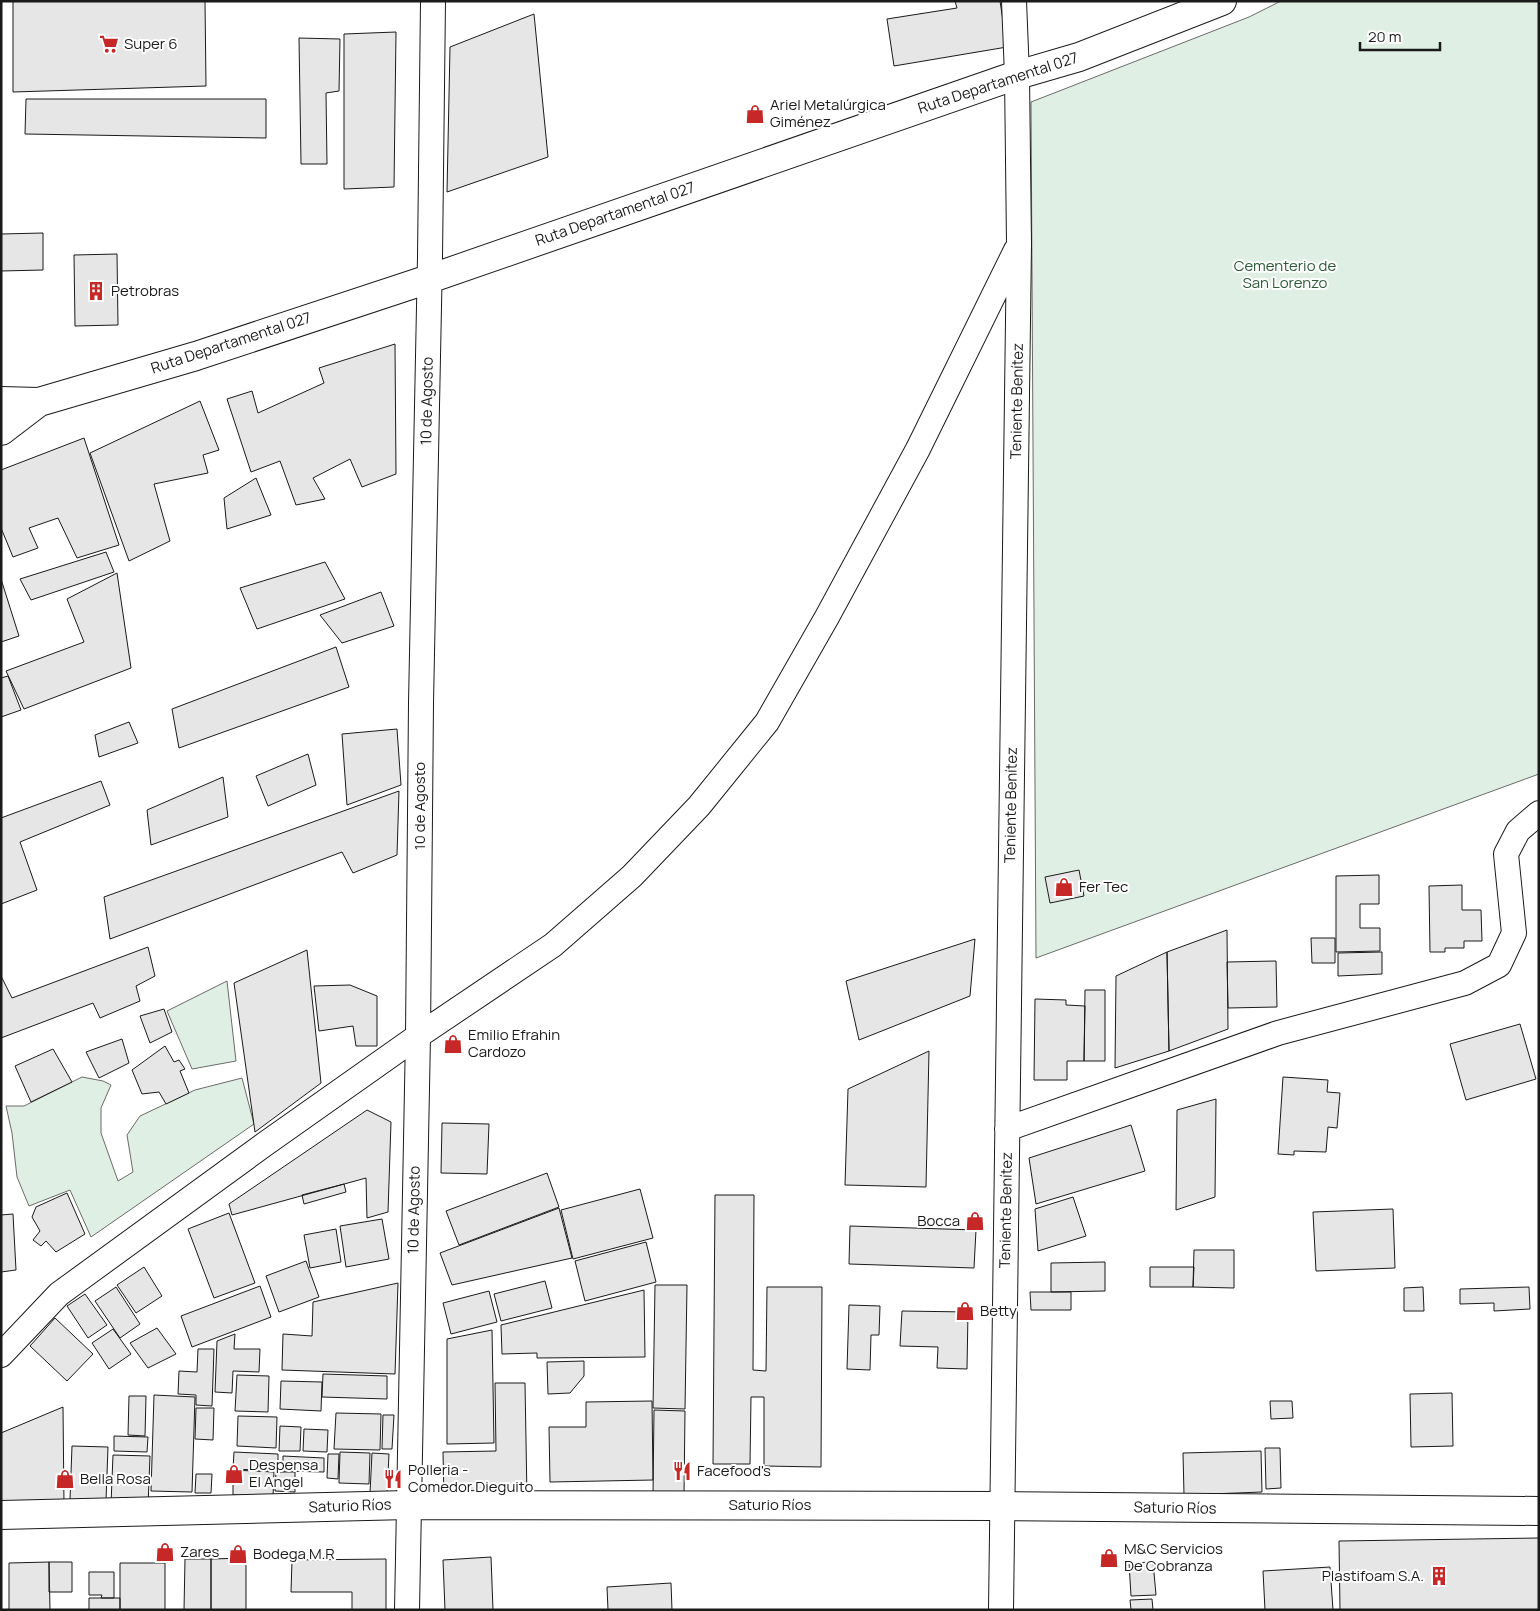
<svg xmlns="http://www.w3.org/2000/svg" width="1540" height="1611" font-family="Manrope,sans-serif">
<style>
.green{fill:#e0efe3;stroke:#6a6a6a}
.building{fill:#e6e6e6;stroke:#1a1a1a}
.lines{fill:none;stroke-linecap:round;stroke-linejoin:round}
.minor-casing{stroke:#1a1a1a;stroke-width:26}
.primary-casing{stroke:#1a1a1a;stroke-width:30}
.minor{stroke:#fff;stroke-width:24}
.primary{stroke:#fff;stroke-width:28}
.labels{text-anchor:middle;stroke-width:4;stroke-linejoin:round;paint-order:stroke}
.poi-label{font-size:15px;fill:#1a1a1a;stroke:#fff;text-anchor:start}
.street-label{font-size:15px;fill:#1a1a1a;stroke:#fff}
.park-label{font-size:15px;fill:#2b5a34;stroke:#fff}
</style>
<rect width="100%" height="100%" fill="#fff"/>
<path class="green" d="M1281,1h258v773l-503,184 -5,-856 218,-85z
M227,981l9,80 -44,8 -25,-58z
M82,1077l21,4 8,4 -10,23v25l17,48 15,-9 -6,-37 13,-19 55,-26 47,-12 12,46 -163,113 -21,-47 -41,16 -12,-29 -5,-44 -6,-27h18z"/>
<path class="building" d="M13,1h192l1,85 -193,6z
M955,1h45l7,46 -113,19 -7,-47 70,-11z
M534,14l14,143 -101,35 3,-145z
M396,32l-2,155 -50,2v-155z
M299,38l41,1 -1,52 -13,2 1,71h-26z
M26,99h240v39l-241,-4z
M43,233v37l-42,1v-37z
M117,254l1,71 -43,1 -1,-71z
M395,344l1,130 -34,13 -12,-28 -37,19 12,21 -29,6 -16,-44 -29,11 -24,-73 25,-8 6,22 66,-30 -5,-15z
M200,401l19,49 -16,5 5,18 -54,11 16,57 -41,20 -39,-108z
M84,438l35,107 -42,13 -19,-40 -29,10 9,20 -25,9 -12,-29v-58z
M256,478l15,37 -44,14 -3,-31z
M106,552l8,20 -83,28 -11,-21z
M325,562l20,37 -88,30 -17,-41z
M117,573l14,95 -107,41 -18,-38 78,-29 -17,-43z
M1,579l18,57 -18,6z
M381,592l13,34 -52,17 -22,-28z
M336,647l13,40 -170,61 -7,-39z
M8,676l13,34 -20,7v-39z
M129,722l9,21 -39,14 -4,-22z
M397,729l4,56 -54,20 -5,-71z
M308,754l8,31 -48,21 -12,-30z
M223,777l5,40 -77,28 -4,-35z
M101,781l9,24 -90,37 17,48 -36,14v-86z
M399,791l-2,64 -44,18 -11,-21 -232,87 -6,-42z
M1079,870l5,26 -34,7 -5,-26z
M1379,875v29h-19v24h20v23l-44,1v-76z
M1462,885v25h19l1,31h-18v7h-19v4h-15l-1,-66z
M1227,930l1,99 -59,22 -2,-99z
M1311,938h24v25h-23z
M975,939l-5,57 -111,44 -13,-59z
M148,947l7,29 -19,10 4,15 -40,17 -7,-15 -92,35v-62l11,22z
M307,950l14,133 -66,49 -21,-149z
M1167,952l2,99 -54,17 1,-92z
M1382,952v22l-44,2v-23z
M1276,961l1,46 -49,1 -1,-46z
M350,985l27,11v50h-21l-3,-20 -34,5 -5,-45z
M1085,990h20v71h-21z
M1035,999l31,1v5l19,1 -1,55h-17v19h-33z
M164,1009l8,23 -22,11 -10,-27z
M1520,1024l16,55 -70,21 -16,-56z
M122,1039l7,24 -30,15 -13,-26z
M165,1046l9,16 5,-2 6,9 -5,2 9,22 -23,11 -7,-12 -17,2 -10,-24z
M53,1049l19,33 -41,20 -16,-36z
M929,1051l-3,136 -81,-2 3,-96z
M1283,1077l45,3 -1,12 13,1 -3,35 -9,-1 -2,25 -32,-1v4l-16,-1z
M1216,1099l-1,98 -39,13 1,-100z
M367,1110l24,12 -3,90 -21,6 -1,-40 -134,37 -3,-11z
M442,1123l47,1 -2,50 -46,-1z
M1131,1125l14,46 -109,33 -7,-46z
M547,1173l12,34 -100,38 -13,-34z
M344,1184l2,8 -42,12 -2,-9z
M640,1189l13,49 -80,21 -12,-49z
M67,1193l18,41 -29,18 -10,-11 -5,5 -8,-6 7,-9 -8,-14 4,-10z
M715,1195h39l-1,175 13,1 1,-84h55l-1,180 -57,-1v-69h-13l-1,67h-37z
M1073,1197l13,39 -48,15 -3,-42z
M559,1208l13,50 -120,27 -12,-32z
M1393,1209l2,59 -79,3 -3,-59z
M229,1213l26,70 -41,15 -26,-69z
M13,1214l3,56 -15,2v-57z
M382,1219l7,40 -43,8 -6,-41z
M850,1226l126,4 -2,38 -125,-4z
M336,1229l5,33 -31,6 -6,-33z
M646,1242l10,40 -71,19 -10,-40z
M1194,1250h40v38l-41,-1z
M306,1261l13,36 -40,15 -13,-36z
M1105,1262v29l-54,1v-29z
M144,1267l18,29 -26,17 -19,-28z
M1150,1267h44l-1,20h-43z
M545,1281l7,27 -51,13 -7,-27z
M398,1283l-3,91 -113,-4 1,-36 29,2 1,-34z
M655,1285h32l-2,124 -32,-1z
M260,1286l11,31 -79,30 -11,-31z
M116,1287l24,37 -20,14 -25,-37z
M1423,1287l1,24h-20v-23z
M1529,1287l1,22 -36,2v-8l-34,1v-15z
M644,1290l1,67 -108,1v-5l-35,1 -1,-29z
M489,1291l8,31 -46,12 -8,-31z
M1030,1292h41v18h-40z
M85,1294l22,31 -19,13 -21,-32z
M849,1305l31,1 -1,29h-8l-1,35 -23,-1z
M902,1311l66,1 -1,57 -30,-1 1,-21 -38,-1z
M55,1318l38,36 -26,27 -37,-35z
M157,1328l19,26 -28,14 -18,-25z
M113,1329l18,25 -22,15 -17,-26z
M492,1330l2,113 -47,1v-105z
M235,1334l-1,15h26l-1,23 -26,-1 -1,22 -17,-1 2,-51z
M198,1349h16l-2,57 -16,-1v-10l-18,-1 1,-23 18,1z
M584,1361v15l-14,17 -22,1 -1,-32z
M323,1374l64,2v23l-65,-2z
M237,1375l32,1 -1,36 -33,-1z
M281,1381l41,1 -1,29 -41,-2z
M495,1383h30l2,115 -83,1 -1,-47 53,-1z
M1452,1393l1,53 -42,1 -1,-53z
M154,1395l41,2 -3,95 -41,-1z
M129,1396h17l-1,40 -17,-1z
M652,1401l1,79 -103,2 -1,-55h37v-25z
M1270,1401h22l1,17 -22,1z
M63,1407l1,98 -63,1v-73z
M196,1408h18l-1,32 -18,-1z
M654,1410l31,1 -1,84 -31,-1z
M336,1413l45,1 -1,36 -46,-1z
M383,1415h11l-2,34h-10z
M238,1416l39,1 -1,31 -39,-2z
M280,1426l21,1 -1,24h-21z
M304,1429l24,1 -1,22 -24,-1z
M114,1436l34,1 -1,15 -33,-1z
M72,1446l36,1 -2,54 -36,-1z
M1265,1448h15l1,40 -15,1z
M1261,1451l1,41 -78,3 -1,-42z
M234,1452l44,2v17l-45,-2z
M340,1452l30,1 -1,31 -30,-1z
M372,1453l17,1 -2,40 -17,-1z
M328,1454h11l-1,25 -11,-1z
M113,1455l37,1 -2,50 -37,-2z
M283,1456l41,2v14l-41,-1z
M233,1470l41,2 -1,25 -40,-2z
M276,1472h19v20l-20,-1z
M196,1474h16l-1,19h-16z
M1539,1538v72h-199l-1,-69z
M491,1557l2,53h-48l-2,-50z
M246,1558v52h-35v-51z
M185,1559h26v51h-27z
M386,1559v51h-34v-18h-61l1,-32z
M49,1562h23v30h-23z
M49,1562l1,48h-41v-47z
M1153,1562l3,33 -25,1 -2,-33z
M120,1563h45v47h-45z
M1330,1567l3,43h-68l-2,-39z
M89,1572h25v26h-13l1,-3h-13z
M671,1583l1,27h-64l-1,-23z
M89,1598h31v12h-31z
M1152,1599l1,11h-22l-1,-10z"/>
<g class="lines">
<g class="minor-casing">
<path id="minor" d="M1007,1129l271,-96 187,-50 34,-18 15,-32 -8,-79 12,-23 21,-18
M1,1355l58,-61 206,-150 153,-108 135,-91 79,-69 67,-70 68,-84 60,-105 91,-168 98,-199
M407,1610l11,-574 3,-333 9,-446 3,-256
M1001,1610l18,-1366 -2,-169 -3,-74"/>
</g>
<g class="primary-casing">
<path id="primary" d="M1,401l38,1 157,-46 233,-77 588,-204 62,-18 143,-56
M1,431l38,-29
M1,1515l407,-10 594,1 537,5"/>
</g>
<use href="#minor" class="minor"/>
<use href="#primary" class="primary"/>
</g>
<defs>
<g id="supermarket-bare" transform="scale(1.5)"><path d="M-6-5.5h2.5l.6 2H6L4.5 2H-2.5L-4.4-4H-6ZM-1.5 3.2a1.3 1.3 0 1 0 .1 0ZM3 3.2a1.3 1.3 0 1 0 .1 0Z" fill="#c62828" stroke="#fff" stroke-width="2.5" paint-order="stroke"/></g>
<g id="shop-bare" transform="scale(1.5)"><path d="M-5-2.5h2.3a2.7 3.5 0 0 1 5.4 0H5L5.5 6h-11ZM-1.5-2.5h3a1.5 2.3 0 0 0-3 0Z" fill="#c62828" stroke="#fff" stroke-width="2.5" paint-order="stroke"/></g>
<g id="building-bare" transform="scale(1.5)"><path d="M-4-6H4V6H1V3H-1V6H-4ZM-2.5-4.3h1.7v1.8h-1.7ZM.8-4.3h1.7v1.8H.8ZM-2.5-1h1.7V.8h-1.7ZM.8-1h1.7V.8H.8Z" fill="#c62828" stroke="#fff" stroke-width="2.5" paint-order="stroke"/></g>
<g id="restaurant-bare" transform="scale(1.5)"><path d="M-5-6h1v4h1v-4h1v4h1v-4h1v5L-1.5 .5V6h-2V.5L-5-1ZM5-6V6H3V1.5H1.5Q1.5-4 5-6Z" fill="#c62828" stroke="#fff" stroke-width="2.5" paint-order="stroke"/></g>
</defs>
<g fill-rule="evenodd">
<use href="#supermarket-bare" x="109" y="44"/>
<use href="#shop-bare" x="755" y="114"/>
<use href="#building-bare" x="96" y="291"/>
<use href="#shop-bare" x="1064" y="887"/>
<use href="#shop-bare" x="453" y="1044"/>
<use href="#shop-bare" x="975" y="1221"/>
<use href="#shop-bare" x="965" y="1311"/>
<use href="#restaurant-bare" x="682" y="1471"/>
<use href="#shop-bare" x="234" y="1474"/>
<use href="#shop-bare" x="65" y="1479"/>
<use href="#restaurant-bare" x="393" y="1479"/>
<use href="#shop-bare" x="165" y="1552"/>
<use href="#shop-bare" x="238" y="1554"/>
<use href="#shop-bare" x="1109" y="1558"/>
<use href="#building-bare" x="1439" y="1576"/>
</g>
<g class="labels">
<g class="poi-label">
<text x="124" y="49">Super 6</text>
<text x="770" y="110">Ariel Metalúrgica<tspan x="770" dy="17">Giménez</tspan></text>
<text x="111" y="296">Petrobras</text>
<text x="1079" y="892">Fer Tec</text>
<text x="468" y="1040">Emilio Efrahin<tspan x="468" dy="17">Cardozo</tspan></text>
<text x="960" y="1226" text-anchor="end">Bocca</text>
<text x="980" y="1316">Betty</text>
<text x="249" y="1470">Despensa<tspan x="249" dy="17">El Angel</tspan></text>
<text x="408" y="1475">Polleria -<tspan x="408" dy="17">Comedor Dieguito</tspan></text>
<text x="697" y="1476">Facefood's</text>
<text x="80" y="1484">Bella Rosa</text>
<text x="1124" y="1554">M&amp;C Servicios<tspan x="1124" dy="17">De Cobranza</tspan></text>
<text x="180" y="1557">Zares</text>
<text x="253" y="1559">Bodega M.R</text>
<text x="1424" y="1581" text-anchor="end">Plastifoam S.A.</text>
</g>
<g class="street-label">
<text transform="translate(998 83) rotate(-18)" y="5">Ruta Departamental 027</text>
<text transform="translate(615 214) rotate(-19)" y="5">Ruta Departamental 027</text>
<text transform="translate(231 343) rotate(-18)" y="5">Ruta Departamental 027</text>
<text transform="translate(427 401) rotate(-89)" y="5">10 de Agosto</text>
<text transform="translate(1017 401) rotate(-89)" y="5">Teniente Benítez</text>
<text transform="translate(1011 805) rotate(-89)" y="5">Teniente Benítez</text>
<text transform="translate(420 806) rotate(-90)" y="5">10 de Agosto</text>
<text transform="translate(414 1210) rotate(-89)" y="5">10 de Agosto</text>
<text transform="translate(1006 1210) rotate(-89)" y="5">Teniente Benítez</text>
<text x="770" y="1510">Saturio Ríos</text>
<text transform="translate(350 1506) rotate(-2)" y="5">Saturio Ríos</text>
<text transform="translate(1175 1508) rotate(1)" y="5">Saturio Ríos</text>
</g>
<g class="park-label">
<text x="1285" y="271">Cementerio de<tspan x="1285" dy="17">San Lorenzo</tspan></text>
</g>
</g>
<rect width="1540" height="1611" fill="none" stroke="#1a1a1a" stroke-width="5"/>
<path d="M1360 42v8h80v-8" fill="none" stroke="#1a1a1a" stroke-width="2.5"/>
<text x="1368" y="42" font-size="15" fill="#1a1a1a" stroke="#ffffff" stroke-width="4" paint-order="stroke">20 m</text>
</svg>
